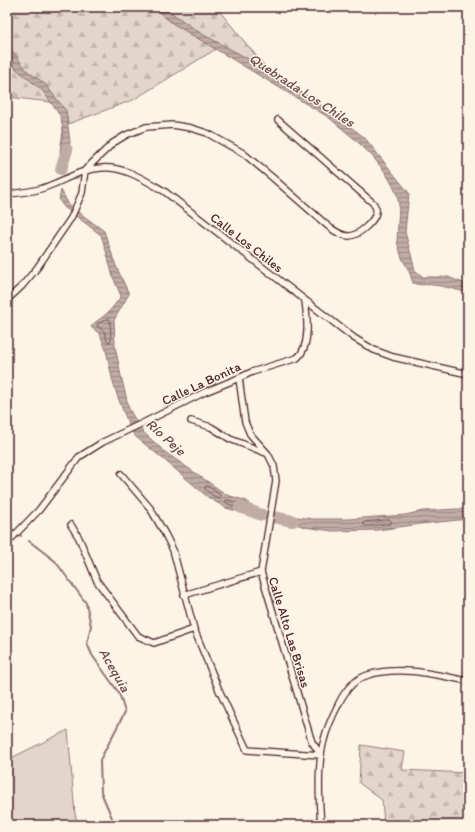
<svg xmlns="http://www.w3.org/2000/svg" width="475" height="832" font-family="Itim,sans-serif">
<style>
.forest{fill:url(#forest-firs);stroke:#967a7a}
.park{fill:#e2d5ca;stroke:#967a7a}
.water{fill:url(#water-rules);stroke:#917474}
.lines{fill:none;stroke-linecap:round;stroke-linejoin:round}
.shore{stroke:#79575c;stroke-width:1}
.stream{stroke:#917474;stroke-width:2}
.river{stroke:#c0aca5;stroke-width:12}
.minor-casing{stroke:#4a1f2b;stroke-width:8}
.minor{stroke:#fcf5e5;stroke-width:5.5}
.labels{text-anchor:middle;stroke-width:3;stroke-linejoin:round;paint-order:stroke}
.street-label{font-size:13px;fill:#4a1f2b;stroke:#fcf5e5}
.water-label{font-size:14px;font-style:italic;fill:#6d4950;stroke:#fcf5e5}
</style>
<defs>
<pattern id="forest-firs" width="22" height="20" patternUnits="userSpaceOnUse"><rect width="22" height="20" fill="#e2d5ca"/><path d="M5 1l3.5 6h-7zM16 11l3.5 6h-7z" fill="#c3b6ae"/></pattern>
<pattern id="water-rules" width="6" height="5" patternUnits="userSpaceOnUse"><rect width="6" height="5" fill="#c0aca5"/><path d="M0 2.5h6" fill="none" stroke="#9e8b87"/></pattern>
</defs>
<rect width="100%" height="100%" fill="#fcf5e5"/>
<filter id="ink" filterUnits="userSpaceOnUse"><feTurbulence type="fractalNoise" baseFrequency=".025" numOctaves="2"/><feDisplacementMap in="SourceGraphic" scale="8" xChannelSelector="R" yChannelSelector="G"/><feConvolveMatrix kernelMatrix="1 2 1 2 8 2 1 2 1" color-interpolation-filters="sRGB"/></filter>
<g filter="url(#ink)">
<path class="forest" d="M7,7h149l6,8 12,9 42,25 -83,51 -65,24 -2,-13 -8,-10 -14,-18 -17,-12 -20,-27z
M165,7h51l51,62 -67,-36 -34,-24z
M7,54l3,3 6,11 27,23 8,11 -44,-5z
M361,745l44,7 -3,18 66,3v52h-84l-2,-25 -23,-17z"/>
<path class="park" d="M68,730l7,84 3,11h-71v-65z"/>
<path class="water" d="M156,7h9l1,2 34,24 67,36 68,46 29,22 45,56 -4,39 10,38 8,7h25l20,8v8c-11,-3 -23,-7 -35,-8 -7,-1 -13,1 -20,-2l-4,-12 -7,-13 -5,-16 2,-37 -2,-10 -5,-11 -7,-12 -12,-15 -16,-16 -29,-24 -154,-93 -12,-9z
M7,44l20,27 17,12 22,28 4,31 -4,19 -4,4 -1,-6 -1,-8 3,-20 -2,-14 -18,-26 -28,-23 -5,-11 -3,-3z
M61,190l8,15 35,26 12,35 13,28 -15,26 1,26 6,30 8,33 13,22 23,21 62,43 20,6 8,12 -5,2 -24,-7 -17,-10 -47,-40 -26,-21 -5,-6 -14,-36 -5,-17 -6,-28 -6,-16 -9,-7c5,-7 9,-7 15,-13 6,-5 10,-11 15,-18l-8,-19 -6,-23 -6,-19 -37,-28 -5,-7z
M456,509h12v10l-48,5 -42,6 -46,1 -27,-4 -28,-9 13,-2 23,3h36l56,-4 18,-4z"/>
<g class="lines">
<path class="shore" d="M108,319l2,1 1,21 -2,1 -2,-1 -3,-10 -7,-5 1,-2z
M206,486h2l12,9v3h-2l-6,-3 -7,-6v-2z
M226,500h2l16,4 2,4 -3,1 -15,-5 -2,-2z
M390,520l2,2 -2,2 -25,2 -2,-2 2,-2z"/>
<path class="stream" d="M7,525l14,11
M29,541l26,20 31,42 5,23 -4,17 5,12 27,38 6,19 -25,48 1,32 14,33"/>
<path class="river" d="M61,169l6,-19
M240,507l22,8
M273,517l20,4"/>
<g class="minor-casing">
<path id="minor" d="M7,194c11,-1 23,-2 33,-5 21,-6 39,-20 61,-21 23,-2 44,12 63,23l190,147 20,12 19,7 75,17
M7,300l15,-14 15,-18 34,-50 11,-25 3,-23 28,-27 13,-8 20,-8 27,-2 18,3 16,5 36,20 30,25 56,49c6,4 12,9 20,9 9,0 26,-15 27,-24 1,-4 -1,-6 -3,-9l-95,-83
M239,378l6,44 5,12 18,20 6,12 2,15 -15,91 49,164 2,6 9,13
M191,421l20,6 19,12 36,14
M121,474l29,34 15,26 8,16 21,79 25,61 28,60 74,5
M71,525l8,13 18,43 41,55 16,7 40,-14
M7,543l32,-33 40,-53 24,-15 44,-21 58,-29 34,-14 13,-6 45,-14c14,-11 10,-42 8,-57
M184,595l77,-23
M321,825c-2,-25 -4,-61 3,-85 3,-13 9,-25 15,-37 6,-12 15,-24 29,-28 33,-10 68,0 100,6"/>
</g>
<use href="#minor" class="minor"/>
</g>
</g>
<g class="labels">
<g class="street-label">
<text transform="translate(247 242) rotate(38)" y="5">Calle Los Chiles</text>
<text transform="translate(201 383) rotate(-25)" y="5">Calle La Bonita</text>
<text transform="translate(290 632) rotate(73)" y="5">Calle Alto Las Brisas</text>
</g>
<g class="water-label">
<text transform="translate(302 90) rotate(33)" y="5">Quebrada Los Chiles</text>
<text transform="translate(166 437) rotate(42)" y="5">Río Peje</text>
<text transform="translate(115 670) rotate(60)" y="5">Acequia</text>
</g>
</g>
<rect width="475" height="832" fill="none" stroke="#fcf5e5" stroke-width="24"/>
<rect x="12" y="12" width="451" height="808" fill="none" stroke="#4a1f2b" stroke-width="1.5" filter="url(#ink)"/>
</svg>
